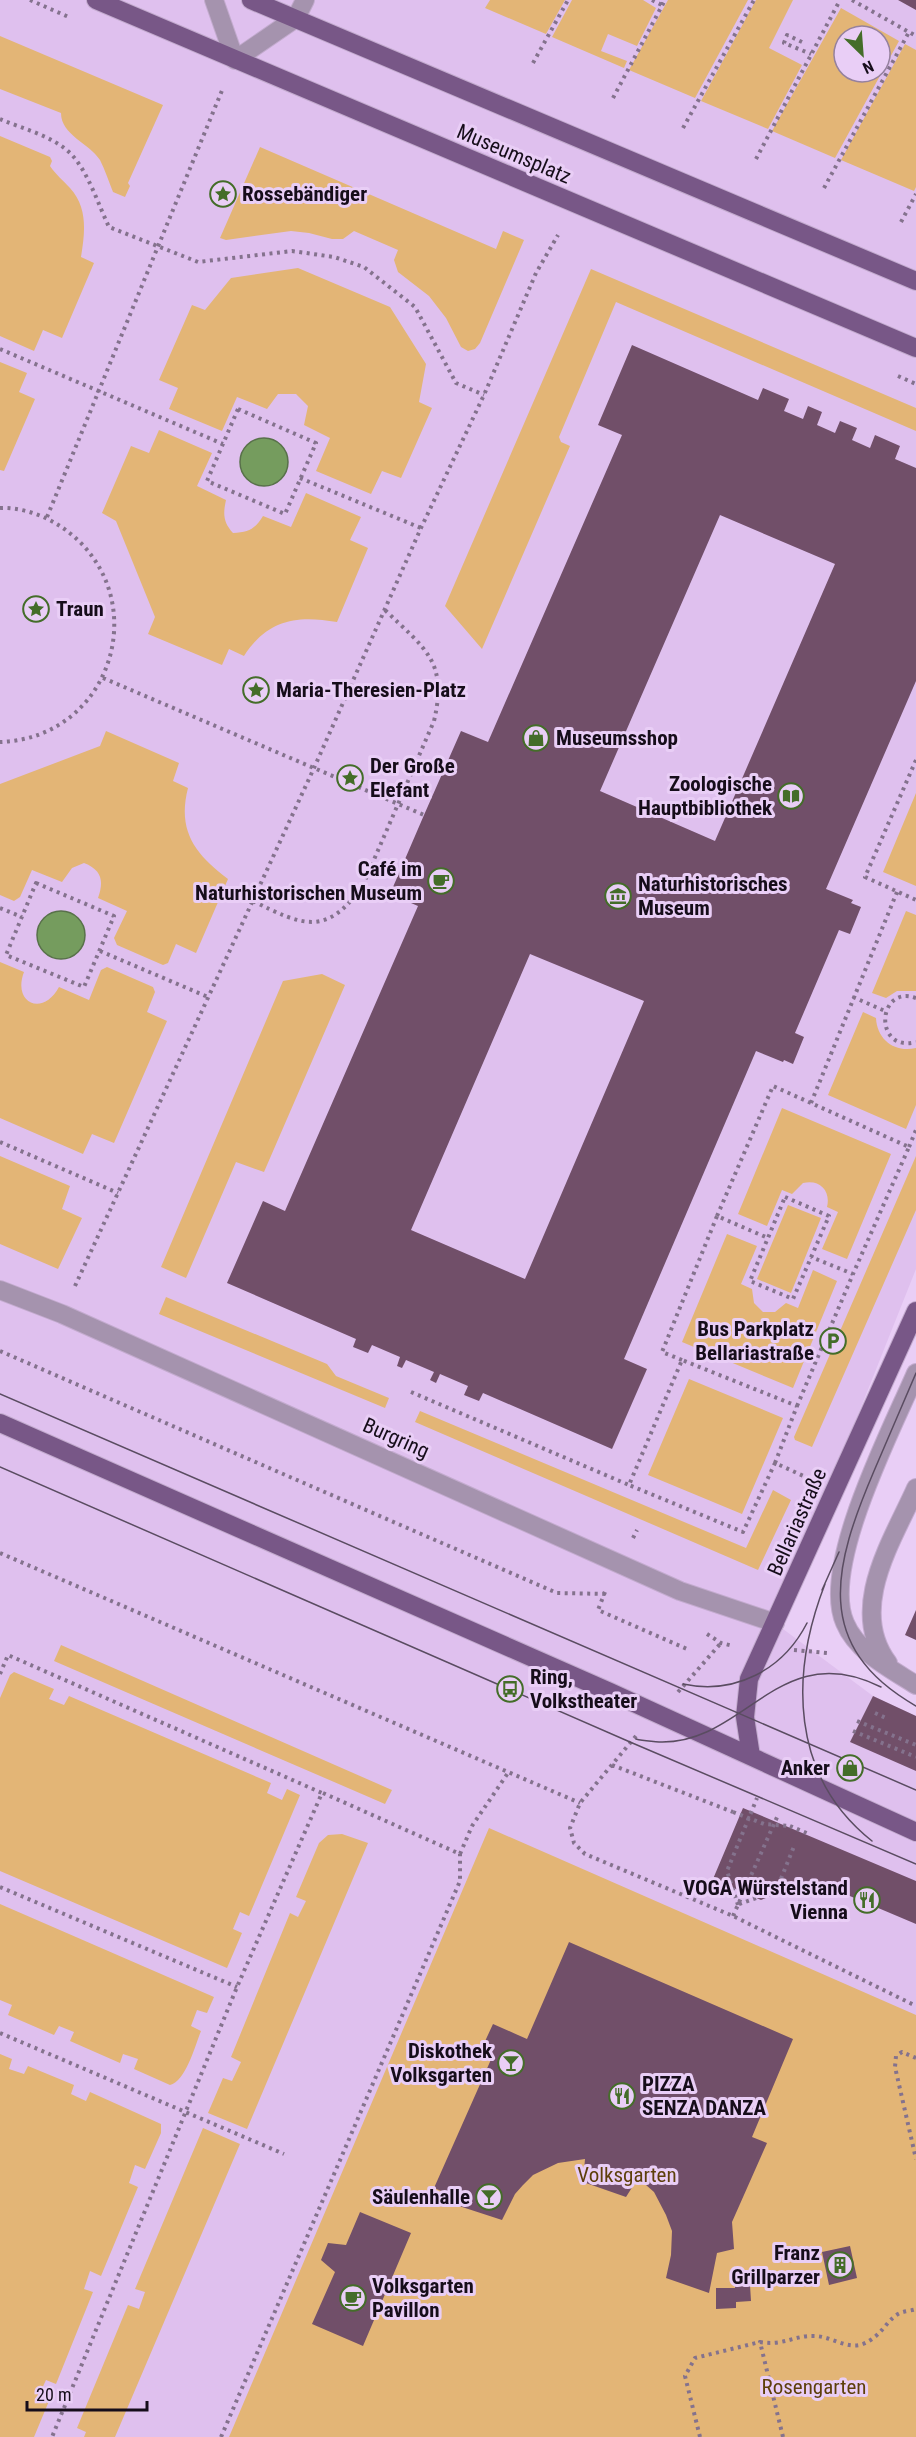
<svg xmlns="http://www.w3.org/2000/svg" width="916" height="2437" font-family="'Roboto Condensed',sans-serif">
<style>
.built{fill:#dfc0ee;fill-rule:evenodd}
.green{fill:#e3b576;fill-rule:evenodd}
.water{fill:#759c5e;stroke:#58714a;stroke-width:1.5}
.building{fill:#714f69;fill-rule:evenodd}
.lines{fill:none;stroke-linecap:round;stroke-linejoin:round}
.minor-casing{stroke:#c3abce;stroke-width:20}
.major-casing{stroke:#c3abce;stroke-width:20}
.path{stroke:#84728d;stroke-width:4;stroke-dasharray:3 4.5;stroke-linecap:butt}
.minor{stroke:#a593ae;stroke-width:18}
.major{stroke:#785787;stroke-width:18}
.tram{stroke:#5a4c61;stroke-width:1.5}
.path-bridge{stroke:#84728d;stroke-width:4;stroke-dasharray:3 4.5;stroke-linecap:butt}
.labels{text-anchor:middle;stroke-width:6;stroke-linejoin:round;paint-order:stroke}
.street-label{font-size:21px;fill:#160d1a;stroke:#e9cef6}
.poi-label{font-size:21px;font-weight:bold;fill:#160d1a;stroke:#e9cef6;text-anchor:start}
.park-label{font-size:21px;fill:#5d3f0a;stroke:#e9cef6}
</style>
<rect width="100%" height="100%" fill="#e9cef6"/>
<path class="built" d="M0,0h916v1269l-141,354 98,73 43,20v721h-916zM844,36h36v36h-36z"/>
<path class="green" d="M490,0h75l-19,34 -61,-26z
M572,0h71l13,8 -19,38 -29,-12 -7,17 26,10 -3,7 -72,-31z
M668,0h80l-53,98 -66,-28z
M756,0h37l-24,48 33,17 -34,64 -67,-28z
M841,8l58,33 -64,117 -63,-27zM844,36h36v36h-36z
M0,36l163,69 -35,78 2,3 -5,11 -12,-5c-4,-10 -8,-22 -13,-32 -11,-17 -39,-25 -39,-47l-61,-24z
M905,44l11,6v137l-2,4 -73,-31z
M0,136l50,21 2,4 -2,5c6,9 13,14 20,22 18,20 15,44 11,69l13,6 -32,75 -19,-8 -9,21 -34,-15z
M260,147l236,102 7,-18 21,9 -44,103 -5,6 -7,2 -7,-4 -15,-29 -17,-22 -31,-24 -4,-12 4,-10 -44,-19 -11,8h-11l-23,-6 -18,-2 -65,9 -6,-2z
M298,268l92,39 36,57 -7,38 13,6 -31,70 -19,-7 -11,23 -55,-23 14,-33 -26,-13 4,-19 -12,-12h-18l-11,15 -30,-12 -15,34 -53,-22 9,-21 -19,-8 33,-75 13,5 26,-32z
M591,269l325,139v23l-300,-129 -57,135 2,5 9,4 -88,203 -37,-43z
M0,362l27,11 -8,19 16,7 -31,72 -4,-1z
M159,430l53,23 -15,33 29,14c-3,14 -3,22 7,33 16,-1 22,-4 30,-17l28,11 15,-34 55,24 -11,23 18,8 -31,74c-40,-7 -69,-3 -93,34l-15,-7 -7,16 -74,-31 7,-17 -39,-96 -14,-8 29,-67 18,7z
M106,731l73,32 -6,18 15,7c-11,43 7,66 40,91l-32,74 -20,-9 -8,19 -5,2 -46,-20 -3,-7 13,-27 -29,-13c6,-17 4,-28 -14,-35l-12,5 -10,14 -30,-12 -12,27 -6,4 -14,-6v-111l100,-38z
M916,793v93l-33,-14z
M906,911l10,4v76h-19l-11,7 -14,-5z
M0,962l24,10c-12,31 19,45 35,15l30,13 12,-30 6,-3 46,20 2,5 -8,20 20,9 -53,122 -22,-9 -9,20 -83,-36z
M322,974l23,11 -81,187 -28,-10 -50,116 -25,-11 122,-286z
M863,1012l13,6c1,22 19,35 40,30v57l-10,24 -78,-34z
M782,1108l109,46 -44,105 -25,-10 16,-37 -11,-5c4,-16 -7,-28 -24,-24l-11,11 -10,-4 -15,36 -29,-12z
M0,1156l70,30 -8,23 20,9 -24,51 -58,-25z
M916,1156v54l-104,237 -17,-7 -1,-3z
M788,1205l33,13 -30,75 -34,-14z
M727,1234l30,12 -16,38 11,5 2,14 9,9h12l11,-9 12,5 15,-38 24,11 -44,107 -111,-46z
M166,1297l161,67 9,12 53,22 -4,10 -226,-94z
M689,1379l94,39 -41,96 -94,-39z
M420,1411l326,137 27,-58 18,10 -33,70 -343,-148z
M61,1645l331,145 -7,14 -331,-143z
M14,1672l40,17 -5,10 15,6 5,-9 202,87 -4,10 15,7 5,-11 13,6 -51,121 -9,-4 -7,17 9,4 -15,35 -227,-97v-173l10,-23z
M489,1828l427,187v422h-687z
M342,1834l26,9 -121,286 -39,-16 15,-35 9,3 9,-19 -10,-5 59,-144 8,4 8,-16 -10,-4 23,-54 9,-8z
M0,1904l214,93 -7,16 -10,-3 -6,16 10,5c-6,15 -15,50 -31,54l-36,-16 4,-10 -15,-5 -3,9 -50,-22 4,-9 -15,-6 -5,9 -46,-20 4,-10 -12,-5z
M0,2054l12,5 -3,10 15,5 4,-8 46,19 -3,9 15,7 4,-9 71,32v9l-16,36 -10,-4 -6,18 9,4 -37,89 -11,-5 -6,18 9,3 -37,92 -10,-4 -7,15 10,6 -15,36h-34z
M203,2128l37,16 -125,293h-31l2,-5 -9,-4 51,-123 11,4 6,-17 -10,-3z"/>
<path class="water" d="M240 462a24 24 0 1 1 48 0a24 24 0 1 1-48 0Z
M37 935a24 24 0 1 1 48 0a24 24 0 1 1-48 0Z"/>
<path class="building" d="M898,0h18v10z
M632,345l126,55 5,-12 26,11 -5,12 19,8 5,-13 14,6 -5,13 18,8 5,-12 17,7 -5,12 18,8 5,-13 25,11 -5,13 21,9v213l-90,208 27,11 -2,3 10,4 -11,27 -11,-4 -44,103 9,4 -11,27 -9,-4 -1,2 -27,-11 -132,308 23,10 -35,80 -129,-56 -4,8 -15,-6 4,-9 -28,-12 -4,9 -6,-3 4,-8 -28,-12 -4,8 -5,-2 3,-9 -28,-12 -4,8 -15,-6 3,-8 -129,-56 36,-82 22,10 133,-305 -28,-12 34,-79 37,-84 27,11 134,-307 -24,-10zM720,515l115,49 -120,277 -115,-50zM530,954l114,47 -119,278 -114,-49z
M916,1610v30l-11,-5z
M873,1696l43,20v55l-66,-29z
M743,1808l173,73v43l-104,-44 -51,20 -48,-21z
M569,1942l224,97 -41,98 15,6 -35,79 2,27 -17,4 -8,40 -43,-15 5,-23 1,-24 -6,-16 -12,-23 -16,-14 -12,19 -43,-15 2,-23 -27,4 -25,12 -10,10 -8,9 -13,26 -43,-14 2,-7 -27,-11 59,-133 -12,-5 12,-26 34,15z
M360,2212l51,21 -48,113 -51,-22 23,-52 -14,-12 7,-17 18,2z
M850,2246l7,32 -28,7 -7,-33z
M735,2285h15l1,16 -15,1v6l-20,1v-21h19z"/>
<g class="lines">
<g class="minor-casing">
<path id="minor" d="M214,0l21,60 61,-42 9,-18
M0,1290l62,24 618,277 95,32
M916,1373c-24,56 -96,194 -71,250 12,29 46,46 71,62
M888,1663c-41,-55 5,-123 28,-175"/>
</g>
<g class="major-casing">
<path id="major" d="M96,0l820,348
M251,0l665,281
M0,1423l610,269 306,140
M751,1756l-6,-39 4,-38 167,-368"/>
</g>
<path class="path" d="M30,0l41,18
M652,0l10,5
M852,0l64,36
M802,42l-15,-7 -3,8 27,11
M533,63l35,-63
M613,98l52,-98
M0,119c23,10 54,17 72,36 17,19 26,49 37,72l89,35 94,-11 42,6 30,10 51,40 41,76 28,12
M683,128l71,-128
M756,159l84,-159
M824,188l85,-156
M901,222l15,-28
M0,349l223,95
M898,376l18,8
M238,409l78,34 -31,71 -78,-33z
M300,478l121,50
M0,508c20,-1 43,7 60,18 97,64 56,212 -60,216
M47,517l176,-429
M103,678l321,137
M916,760l-51,117 51,23
M36,883l78,33 -30,71 -78,-32z
M253,901c50,25 74,36 110,-16l71,-164c14,-60 -9,-72 -49,-111
M0,908l22,9
M100,951l108,46
M853,997l32,14
M916,998c-39,-14 -43,55 0,44
M811,1103l86,-211
M0,1142l118,51
M909,1147l7,-17
M785,1197l44,19 -36,83 -43,-18z
M717,1216l56,-130 136,61 -56,127
M75,1286l239,-518 107,-240 63,-133 52,-122 22,-38
M0,1351l557,242 52,1
M682,1360l-20,-8 55,-136 51,22
M411,1392l218,93
M797,1406l56,-132 -42,-17
M775,1463l22,-57 -115,-46 -53,125 114,47 32,-69 33,15
M633,1538l4,-8
M0,1553l580,250
M605,1592l-7,18 89,39
M707,1634l14,9 12,3
M794,1650l34,3
M0,1674l8,-19 314,138 -85,194 -185,450
M678,1692l43,-49
M875,1713l13,6
M857,1721l59,24
M853,1731l63,26
M636,1736l-56,67 -10,25 4,15 11,11 148,62 183,90
M612,1765l121,47
M323,1793l137,61 12,-28 36,-53
M790,1826l19,8
M0,1887l237,100
M739,1904l37,-13 19,-47
M738,1905l-11,-34 30,-73
M733,1916l45,-101
M0,2033l284,121
M916,2058l-14,-6 -6,4 -1,11 21,92
M221,2437l239,-556v-27
M700,2437l-15,-61 10,-18 65,-16
M783,2437l-23,-95c24,4 35,-7 54,-6 17,0 33,14 49,8 19,-8 22,-22 35,-30 5,-3 13,-3 18,-5"/>
<use href="#minor" class="minor"/>
<use href="#major" class="major"/>
<path class="tram" d="M916,1373c-14,33 -28,65 -42,98 -40,94 -63,175 42,235
M0,1394l916,396
M0,1467l630,275 286,122
M825,1584c-35,90 -35,192 47,257
M822,1590l17,-38
M683,1684c52,11 100,-14 124,-61
M636,1739c7,2 15,2 23,3 86,3 120,-106 222,-55"/>
<path class="path-bridge" d="M733,1812l31,12 26,2"/>
</g>
<defs>
<g id="sight-ring" transform="scale(1.35)"><circle r="9.5" fill="#e9cef6" stroke="#446d29" stroke-width="1.5"/><path d="M0-6L1.8-2.2L6-1.7L2.9 1.2L3.7 5.4L0 3.3L-3.7 5.4L-2.9 1.2L-6-1.7L-1.8-2.2Z" fill="#446d29"/></g>
<g id="shop-ring" transform="scale(1.35)"><circle r="9.5" fill="#e9cef6" stroke="#446d29" stroke-width="1.5"/><path d="M-5-2.5h2.3a2.7 3.5 0 0 1 5.4 0H5L5.5 6h-11ZM-1.5-2.5h3a1.5 2.3 0 0 0-3 0Z" fill="#446d29"/></g>
<g id="library-ring" transform="scale(1.35)"><circle r="9.5" fill="#e9cef6" stroke="#446d29" stroke-width="1.5"/><path d="M-6-4Q-3-5.5-.7-3.5V5Q-3 3-6 4ZM6-4Q3-5.5 .7-3.5V5Q3 3 6 4Z" fill="#446d29"/></g>
<g id="cafe-ring" transform="scale(1.35)"><circle r="9.5" fill="#e9cef6" stroke="#446d29" stroke-width="1.5"/><path d="M-5.5-4.5H6V0H3Q3 3.5 0 3.5H-2.5Q-5.5 3.5-5.5 0ZM3-3.2v2h1.7v-2ZM-6 4.5H4V6H-6Z" fill="#446d29"/></g>
<g id="museum-ring" transform="scale(1.35)"><circle r="9.5" fill="#e9cef6" stroke="#446d29" stroke-width="1.5"/><path d="M0-6L6-3V-2H-6V-3ZM-5-1h2V3h-2ZM-1-1h2V3h-2ZM3-1h2V3H3ZM-6 4H6V6H-6Z" fill="#446d29"/></g>
<g id="parking-ring" transform="scale(1.35)"><circle r="9.5" fill="#e9cef6" stroke="#446d29" stroke-width="1.5"/><path d="M-3.5-5.5H1a3.5 3.5 0 0 1 0 7H-1V5.5H-3.5ZM-1-3.4V-.6H.8a1.4 1.4 0 0 0 0-2.8Z" fill="#446d29"/></g>
<g id="bus-ring" transform="scale(1.35)"><circle r="9.5" fill="#e9cef6" stroke="#446d29" stroke-width="1.5"/><path d="M-5-6H5V4H4V6H2V4H-2V6H-4V4H-5ZM-3.5-4V0h7V-4ZM-3.5 1.2v1.5H-2V1.2ZM2 1.2v1.5H3.5V1.2Z" fill="#446d29"/></g>
<g id="restaurant-ring" transform="scale(1.35)"><circle r="9.5" fill="#e9cef6" stroke="#446d29" stroke-width="1.5"/><path d="M-5-6h1v4h1v-4h1v4h1v-4h1v5L-1.5 .5V6h-2V.5L-5-1ZM5-6V6H3V1.5H1.5Q1.5-4 5-6Z" fill="#446d29"/></g>
<g id="bar-ring" transform="scale(1.35)"><circle r="9.5" fill="#e9cef6" stroke="#446d29" stroke-width="1.5"/><path d="M-6-5H6L.8 .8V4.5H3.5V6h-7V4.5H-.8V.8Z" fill="#446d29"/></g>
<g id="building-ring" transform="scale(1.35)"><circle r="9.5" fill="#e9cef6" stroke="#446d29" stroke-width="1.5"/><path d="M-4-6H4V6H1V3H-1V6H-4ZM-2.5-4.3h1.7v1.8h-1.7ZM.8-4.3h1.7v1.8H.8ZM-2.5-1h1.7V.8h-1.7ZM.8-1h1.7V.8H.8Z" fill="#446d29"/></g>
</defs>
<g fill-rule="evenodd">
<use href="#sight-ring" x="223" y="194"/>
<use href="#sight-ring" x="36" y="609"/>
<use href="#sight-ring" x="256" y="690"/>
<use href="#shop-ring" x="536" y="738"/>
<use href="#sight-ring" x="350" y="778"/>
<use href="#library-ring" x="791" y="796"/>
<use href="#cafe-ring" x="441" y="881"/>
<use href="#museum-ring" x="618" y="896"/>
<use href="#parking-ring" x="833" y="1341"/>
<use href="#bus-ring" x="510" y="1689"/>
<use href="#shop-ring" x="850" y="1768"/>
<use href="#restaurant-ring" x="867" y="1900"/>
<use href="#bar-ring" x="511" y="2063"/>
<use href="#restaurant-ring" x="622" y="2096"/>
<use href="#bar-ring" x="489" y="2197"/>
<use href="#building-ring" x="840" y="2265"/>
<use href="#cafe-ring" x="353" y="2298"/>
</g>
<g class="labels">
<g class="street-label">
<text transform="translate(514 154) rotate(23)" y="7">Museumsplatz</text>
<text transform="translate(396 1438) rotate(24)" y="7">Burgring</text>
<text transform="translate(797 1522) rotate(-66)" y="7">Bellariastraße</text>
</g>
<g class="poi-label">
<text x="242" y="201">Rossebändiger</text>
<text x="56" y="616">Traun</text>
<text x="276" y="697">Maria-Theresien-Platz</text>
<text x="556" y="745">Museumsshop</text>
<text x="370" y="773">Der Große<tspan x="370" dy="24">Elefant</tspan></text>
<text x="772" y="791" text-anchor="end">Zoologische<tspan x="772" dy="24">Hauptbibliothek</tspan></text>
<text x="422" y="876" text-anchor="end">Café im<tspan x="422" dy="24">Naturhistorischen Museum</tspan></text>
<text x="638" y="891">Naturhistorisches<tspan x="638" dy="24">Museum</tspan></text>
<text x="814" y="1336" text-anchor="end">Bus Parkplatz<tspan x="814" dy="24">Bellariastraße</tspan></text>
<text x="530" y="1684">Ring,<tspan x="530" dy="24">Volkstheater</tspan></text>
<text x="830" y="1775" text-anchor="end">Anker</text>
<text x="848" y="1895" text-anchor="end">VOGA Würstelstand<tspan x="848" dy="24">Vienna</tspan></text>
<text x="492" y="2058" text-anchor="end">Diskothek<tspan x="492" dy="24">Volksgarten</tspan></text>
<text x="642" y="2091">PIZZA<tspan x="642" dy="24">SENZA DANZA</tspan></text>
<text x="470" y="2204" text-anchor="end">Säulenhalle</text>
<text x="820" y="2260" text-anchor="end">Franz<tspan x="820" dy="24">Grillparzer</tspan></text>
<text x="372" y="2293">Volksgarten<tspan x="372" dy="24">Pavillon</tspan></text>
</g>
<g class="park-label">
<text x="627" y="2182">Volksgarten</text>
<text x="814" y="2394">Rosengarten</text>
</g>
</g>
<g transform="translate(862 54) rotate(155)"><circle r="28" fill="#e9cef6" stroke="#95819e" stroke-width="1.5"/>
<path d="M0-4.5L10 22L0 15L-10 22Z" fill="#446d29"/>
<text y="-9" font-size="16" font-weight="bold" text-anchor="middle" fill="#160d1a">N</text>
</g>
<path d="M27 2401v9h120v-9" fill="none" stroke="#160d1a" stroke-width="3"/>
<text x="36" y="2401" font-size="18" fill="#160d1a" stroke="#e9cef6" stroke-width="4.5" paint-order="stroke">20 m</text>
</svg>
